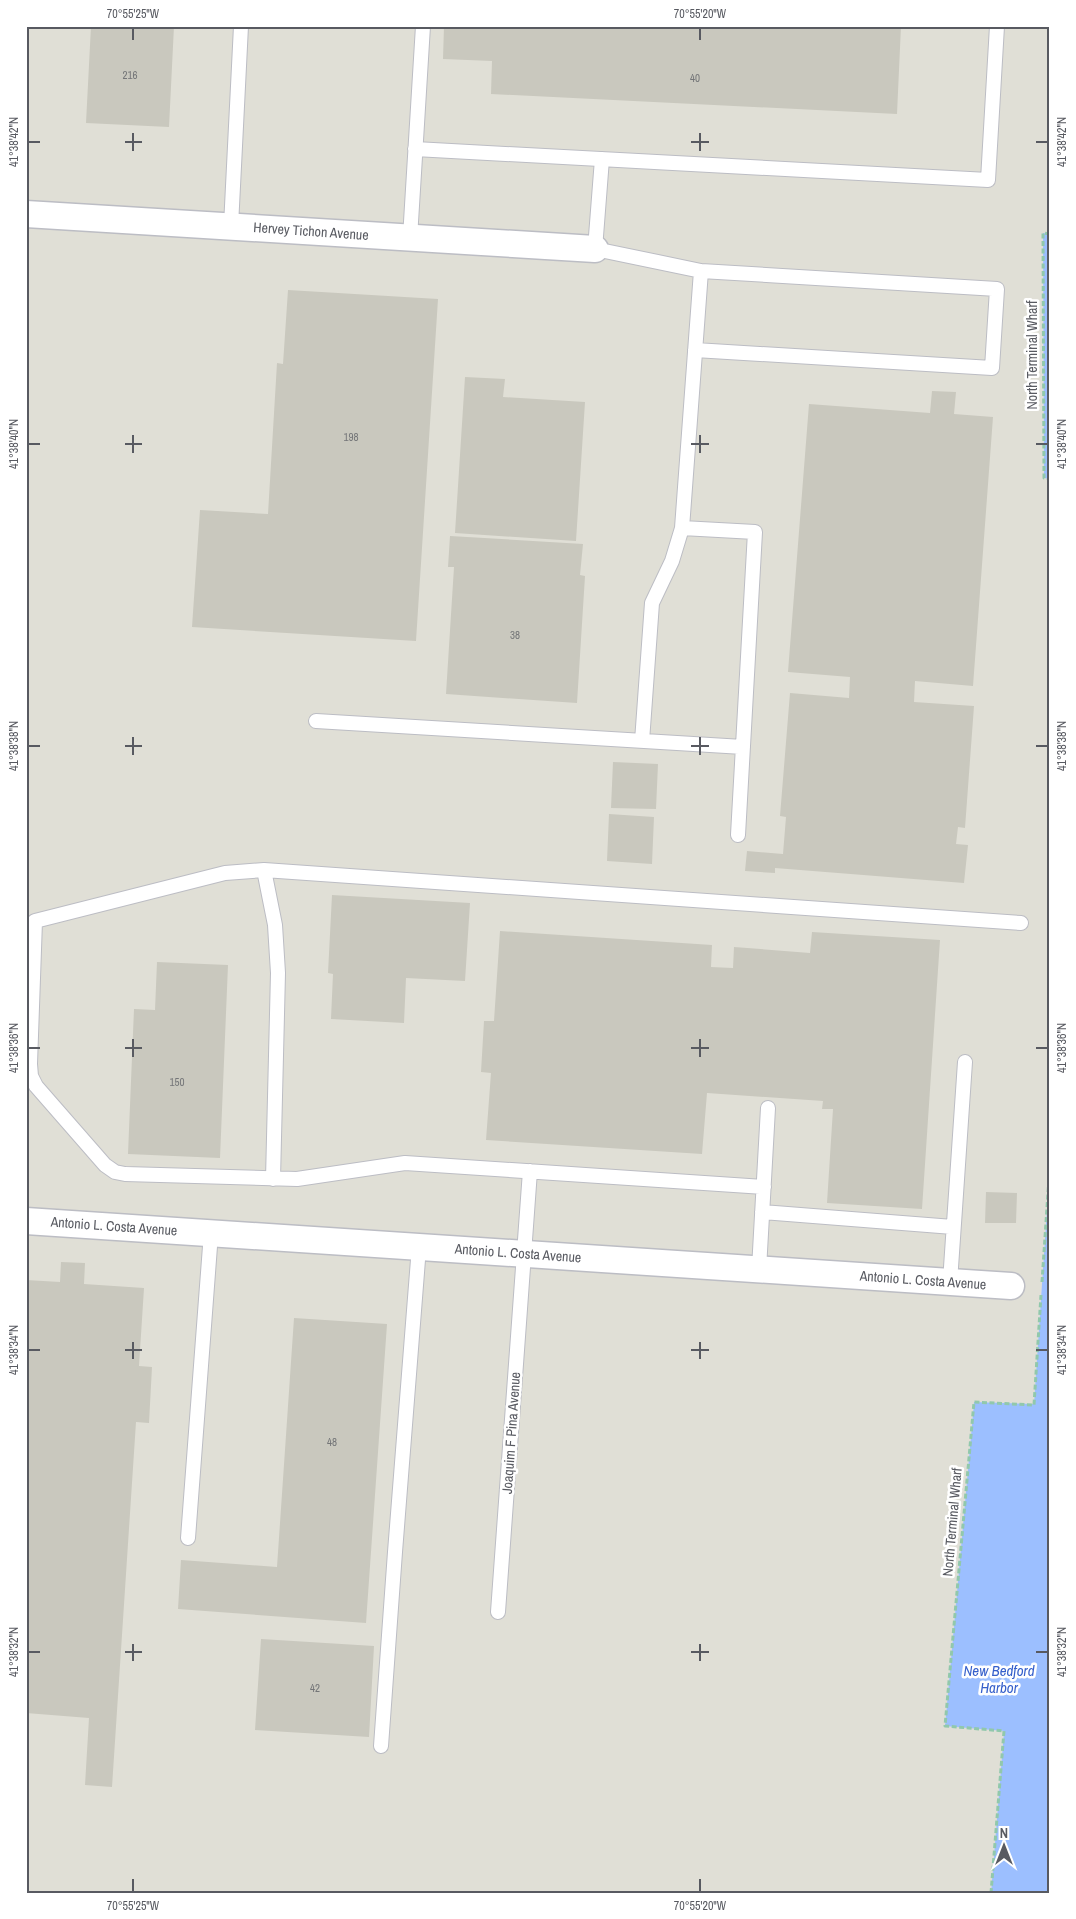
<svg xmlns="http://www.w3.org/2000/svg" width="1076" height="1919" font-family="'Archivo Narrow',sans-serif">
<style>
.industrial{fill:#e0dfd6}
.water{fill:#9cbfff}
.building{fill:#c9c8be}
.lines{fill:none;stroke-linecap:round;stroke-linejoin:round}
.service-casing{stroke:#bcbdc4;stroke-width:16}
.minor-casing{stroke:#bcbdc4;stroke-width:29}
.path{stroke:#91c8ac;stroke-width:3;stroke-dasharray:5 2.5;stroke-linecap:butt}
.service{stroke:#fff;stroke-width:14}
.minor{stroke:#fff;stroke-width:26}
.ticks{fill:none;stroke:#585a61;stroke-width:2}
.labels{text-anchor:middle;stroke-width:5;stroke-linejoin:round;paint-order:stroke}
.number-label{font-size:11px;fill:#747678}
.street-label{font-size:14px;fill:#585a61;stroke:#fff}
.water-label{font-size:15px;font-style:italic;fill:#3660cb;stroke:#fff}
.neatline{fill:none;stroke:#585a61;stroke-width:2}
.ticks-label{font-size:12px;text-anchor:middle;fill:#585a61}
</style>
<rect width="100%" height="100%" fill="#edecde"/>
<path class="industrial" d="M26,26h1024v208l-7,-1 1,244 6,2v684l-16,242 -60,-3 -29,323 59,6 -13,162h-965z"/>
<path class="water" d="M1043,233l7,1v245l-6,-1z
M1050,1163v730h-59l13,-162 -59,-5 29,-324 60,2z"/>
<path class="building" d="M91,26h83l-5,101 -83,-4z
M444,26h457l-4,88 -406,-20 1,-33 -49,-2z
M288,290l150,9 -22,342 -224,-14 8,-117 68,4 9,-151 6,1z
M465,377l40,2 -2,18 82,5 -9,139 -121,-8z
M932,391l24,1 -2,22 39,3 -20,269 -58,-5 -1,21 60,4 -9,122 -7,-1 -2,17 12,1 -4,38 -189,-15v5l-30,-2 2,-20 36,3 3,-37 -6,-1 10,-123 59,5 1,-21 -62,-5 21,-268 121,9z
M450,536l133,8 -3,31 5,1 -8,127 -131,-9 8,-127h-6z
M613,762l45,2 -2,45 -45,-1z
M609,814l45,3 -2,47 -45,-3z
M332,895l138,8 -5,78 -59,-3 -2,45 -73,-4 2,-45 -5,-1z
M500,931l212,14 -1,22 22,1 1,-21 76,6 2,-21 128,8 -18,269 -95,-6 6,-94h-11l1,-8 -116,-8 -5,61 -216,-14 5,-67 -10,-1 3,-51h10z
M157,962l71,3 -8,193 -92,-4 6,-145 21,1z
M986,1192l31,1 -1,30h-31z
M61,1262l24,1 -1,21 60,4 -5,78 13,1 -3,56 -13,-1 -24,365 -27,-2 4,-67 -63,-5v-433l34,2z
M294,1318l93,6 -21,299 -188,-14 3,-49 96,7z
M261,1639l113,7 -5,91 -114,-7z"/>
<g class="lines">
<g class="service-casing">
<path id="service" d="M415,149l573,31 9,-154
M602,159l-7,90 106,22 296,18 -5,79 -297,-18
M231,226l10,-200
M410,238l13,-212
M682,528l73,4 -17,303
M316,721l427,26
M642,741l10,-138 20,-42 10,-33 19,-257
M264,870l11,55 3,48 -5,206
M764,1187l-359,-24 -108,16 -172,-5 -10,-2 -10,-7 -69,-79 -5,-10 -1,-12 5,-143 190,-48 39,-3 757,53
M762,1212l191,15
M759,1269l9,-161
M950,1282l15,-220
M188,1538l23,-305
M498,1612l32,-441
M381,1746l14,-194 24,-305"/>
</g>
<g class="minor-casing">
<path id="minor" d="M26,214l569,35
M26,1221l985,65"/>
</g>
<path class="path" d="M1050,234l-7,-1 1,245 6,1
M1042,1282l8,-119
M991,1893l13,-162 -59,-5 29,-324 60,3 7,-110"/>
<use href="#service" class="service"/>
<use href="#minor" class="minor"/>
</g>
<path class="ticks" d="M133,28v12M700,28v12M133,133v18M700,133v18M28,142h12M125,142h17M691,142h18M1036,142h12M133,435v18M700,435v18M28,444h12M125,444h17M691,444h18M1036,444h12M133,737v18M700,737v18M28,746h12M125,746h17M691,746h18M1036,746h12M133,1039v18M700,1039v18M28,1048h12M125,1048h17M691,1048h18M1036,1048h12M133,1342v17M700,1342v17M28,1350h12M125,1350h17M691,1350h18M1036,1350h12M133,1644v17M700,1644v17M28,1652h12M125,1652h17M691,1652h18M1036,1652h12M133,1879v13M700,1879v13"/>
<g class="labels">
<g class="number-label">
<text x="130" y="79">216</text>
<text x="695" y="82">40</text>
<text x="351" y="441">198</text>
<text x="515" y="639">38</text>
<text x="177" y="1086">150</text>
<text x="332" y="1446">48</text>
<text x="315" y="1692">42</text>
</g>
<g class="street-label">
<text transform="translate(311 231) rotate(4)" y="5">Hervey Tichon Avenue</text>
<text transform="translate(1032 355) rotate(-90)" y="5">North Terminal Wharf</text>
<text transform="translate(114 1226) rotate(4)" y="5">Antonio L. Costa Avenue</text>
<text transform="translate(518 1253) rotate(4)" y="5">Antonio L. Costa Avenue</text>
<text transform="translate(923 1280) rotate(4)" y="5">Antonio L. Costa Avenue</text>
<text transform="translate(511 1433) rotate(-86)" y="5">Joaquim F Pina Avenue</text>
<text transform="translate(952 1522) rotate(-85)" y="5">North Terminal Wharf</text>
</g>
<g class="water-label">
<text x="999" y="1676">New Bedford<tspan x="999" dy="17">Harbor</tspan></text>
</g>
</g>
<rect width="1076" height="1919" fill="none" stroke="#ffffff" stroke-width="55"/>
<g transform="translate(1004 1846)" stroke="#ffffff" stroke-width="4" paint-order="stroke">
<path d="M0-4L9 19L0 12L-9 19Z" fill="#585a61"/>
<text y="-8" font-size="14" font-weight="bold" text-anchor="middle" fill="#585a61">N</text>
</g>
<rect x="28" y="28" width="1020" height="1864" class="neatline"/>
<g class="ticks-label">
<text x="133" y="18">70°55'25"W</text>
<text x="700" y="18">70°55'20"W</text>
<text transform="translate(14 142) rotate(-90)" y="4">41°38'42"N</text>
<text transform="translate(1062 142) rotate(-90)" y="4">41°38'42"N</text>
<text transform="translate(14 444) rotate(-90)" y="4">41°38'40"N</text>
<text transform="translate(1062 444) rotate(-90)" y="4">41°38'40"N</text>
<text transform="translate(14 746) rotate(-90)" y="4">41°38'38"N</text>
<text transform="translate(1062 746) rotate(-90)" y="4">41°38'38"N</text>
<text transform="translate(14 1048) rotate(-90)" y="4">41°38'36"N</text>
<text transform="translate(1062 1048) rotate(-90)" y="4">41°38'36"N</text>
<text transform="translate(14 1350) rotate(-90)" y="4">41°38'34"N</text>
<text transform="translate(1062 1350) rotate(-90)" y="4">41°38'34"N</text>
<text transform="translate(14 1652) rotate(-90)" y="4">41°38'32"N</text>
<text transform="translate(1062 1652) rotate(-90)" y="4">41°38'32"N</text>
<text x="133" y="1910">70°55'25"W</text>
<text x="700" y="1910">70°55'20"W</text>
</g>
</svg>
